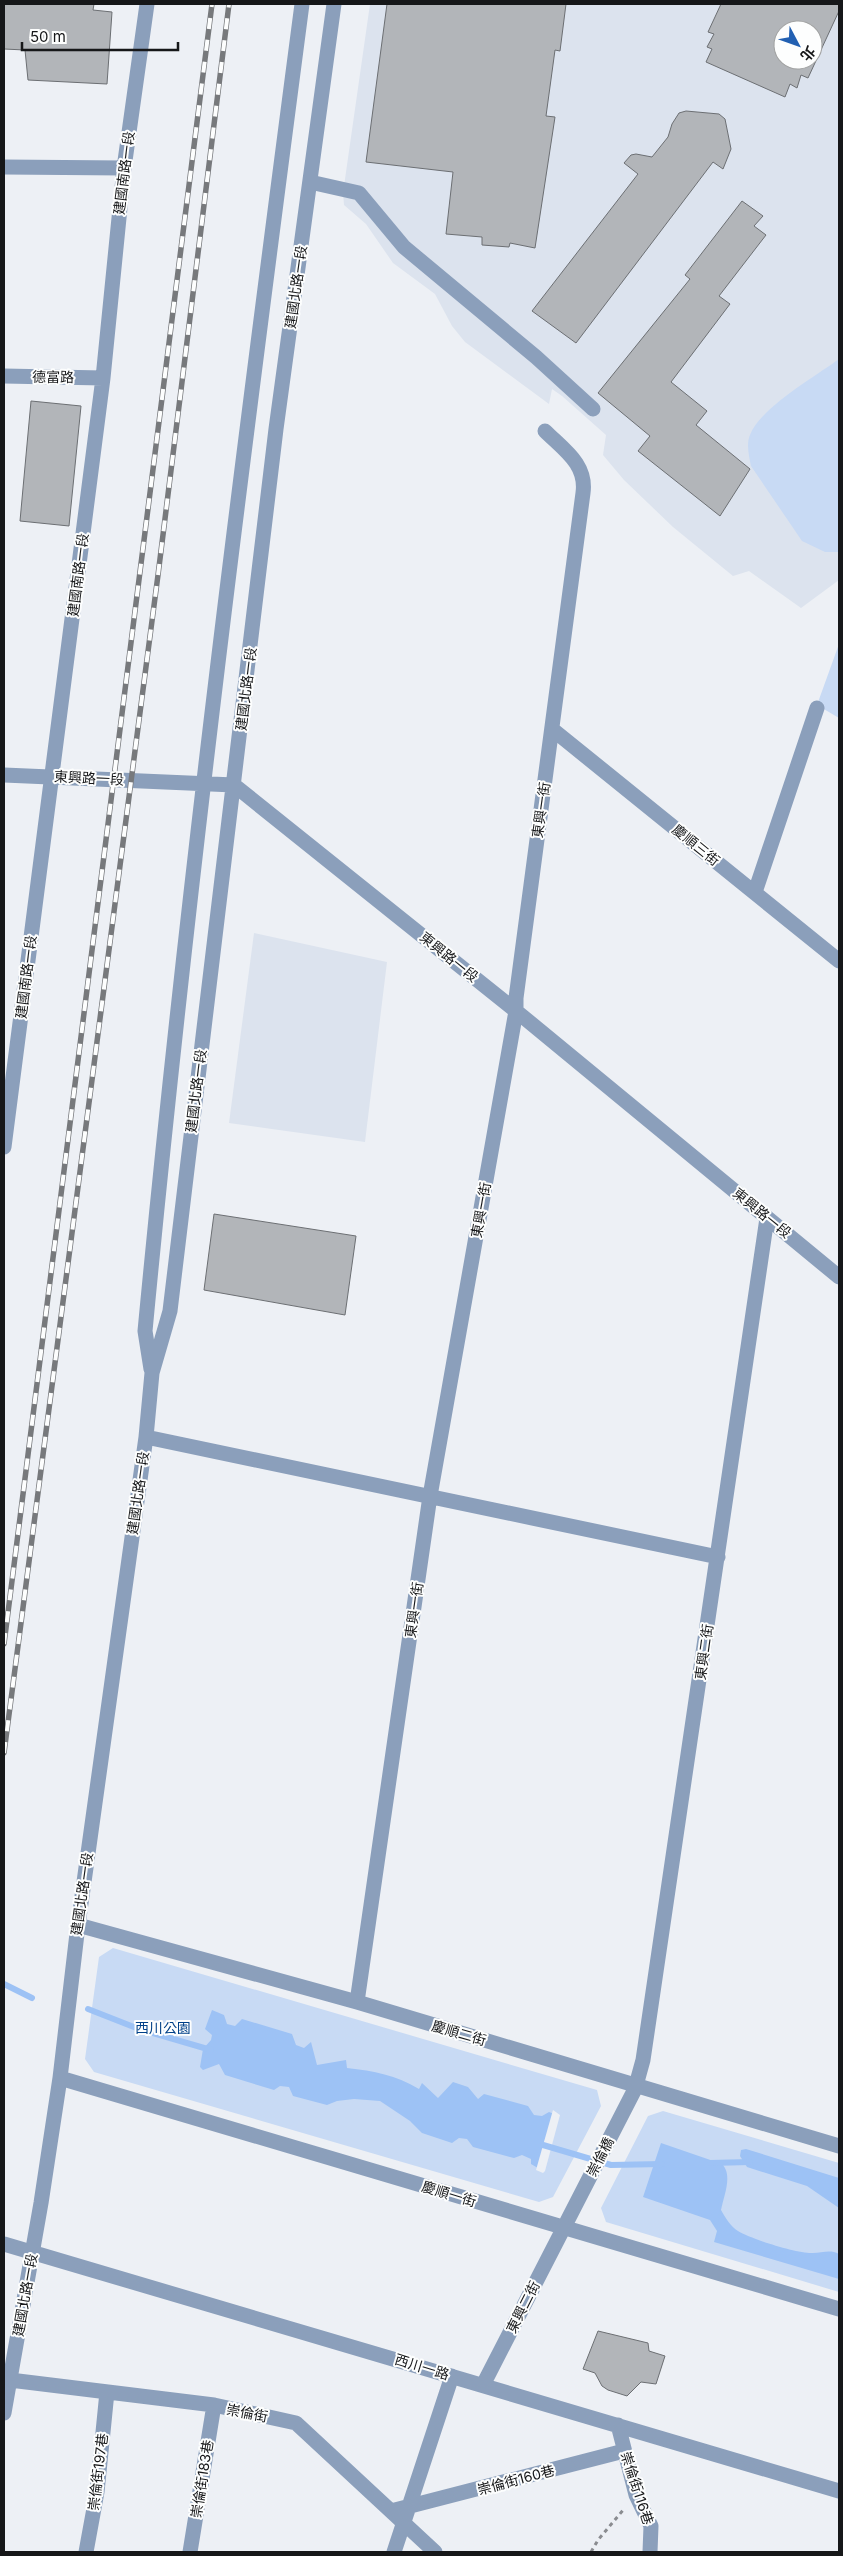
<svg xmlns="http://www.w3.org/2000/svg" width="843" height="2556" font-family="Inter,'Noto Sans TC',sans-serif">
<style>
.built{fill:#dce3ee;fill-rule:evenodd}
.green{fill:#c8daf4}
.water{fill:#9dc2f5}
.pier{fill:#edf0f5}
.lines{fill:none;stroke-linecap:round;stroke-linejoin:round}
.stream{stroke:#9dc2f5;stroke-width:6}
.building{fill:#b2b5b9;stroke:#6c6f73;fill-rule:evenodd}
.path{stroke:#8a8c90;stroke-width:3;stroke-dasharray:4 4;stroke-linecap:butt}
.minor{stroke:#8b9fbb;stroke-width:15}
.rail-casing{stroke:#77797c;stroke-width:5.5}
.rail{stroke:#fdfefe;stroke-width:4;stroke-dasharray:11;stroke-linecap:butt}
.labels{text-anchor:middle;stroke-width:4;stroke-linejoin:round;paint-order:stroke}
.street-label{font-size:14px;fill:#161719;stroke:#fdfefe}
.park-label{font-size:14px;fill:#004088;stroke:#fdfefe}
</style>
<rect width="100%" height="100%" fill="#edf0f5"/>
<path class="built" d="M370,4h469v576l-38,28 -52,-37 -16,5 -60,-49 -49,-47 -21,-25 3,-20 -44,-39 -10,-7 -3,15 -84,-62 -13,-16 -17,-32 -42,-31 -27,-39 -22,-19 -1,-12zM783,30h30v30h-30z
M254,933l133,29 -22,180 -136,-19z"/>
<path class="green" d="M839,359v193h-14l-23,-11 -51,-75c-2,-10 -5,-22 -1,-31 10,-27 66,-59 89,-76z
M839,644v74l-22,-13z
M113,1948l484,142 4,16 -48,91 -14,5 -445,-130 -9,-13 14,-102z
M663,2111l176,52v129l-233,-70 -5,-14 47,-92z"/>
<path class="water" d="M212,2010l12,5 3,9 8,2 7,-7 50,15 4,11 8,3 7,-6 6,23 29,-5 1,8c27,3 49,7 72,21l3,-6 16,15 15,-16 15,5 10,12 6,-5 44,12 6,9 8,1 7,-4 8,3 -14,56 -12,-7v-5l-9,-4 -8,3 -41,-11 -6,-8 -8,-1 -7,5 -30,-10 -12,-12 -30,-20 -26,-2 -17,2 -10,4 -34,-9 -4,-9 -9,-1 -6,4 -49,-15 -6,-11 -16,6 -3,-3 3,-18 8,-9 1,-5 -7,-6z
M661,2143l61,21c11,11 2,31 -1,46 4,7 10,17 17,21 13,8 60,23 75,22 9,0 17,-4 26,1v25l-125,-37 3,-11 -7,-11 -67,-23z
M746,2149l93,29v30l-32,-22 -60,-19 -7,-11 1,-6z"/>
<path class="pier" d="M553,2110l7,5 -15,56 -2,2 -7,-3z"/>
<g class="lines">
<path class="stream" d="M4,1984l28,14
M88,2009l51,20 72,21
M543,2145l68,20 51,-1
M710,2163l40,-1"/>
</g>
<path class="building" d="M4,4h90l-1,6 19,2 -5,72 -79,-4 -3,-30 -21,-1z
M387,4h179l-6,47 -5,-1 -9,66 9,1 -20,131 -25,-5 -1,4 -27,-2v-8l-36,-3 7,-62 -87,-10z
M721,4h118v7l-31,67 -7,-3 -4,13 -7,-4 -5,13 -79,-35 6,-13 -5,-2 7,-13 -6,-2zM783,30h30v30h-30z
M686,111l33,3 6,5 6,30 -8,20 -10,-7 -137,181 -44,-32 106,-137 -14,-11 7,-8 5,-1 16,3 16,-20 4,-13 7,-11z
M742,201l21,15 -9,10 12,9 -47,61 11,8 -59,78 36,29 -11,14 54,44 -30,47 -82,-65 12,-15 -52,-43 92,-114 -5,-4z
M31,401l50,5 -12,120 -49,-5z
M214,1214l142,22 -11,79 -141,-25z
M598,2331l50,12 1,8 16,5 -9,28 -15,-2 -14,14 -19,-6 -6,-4 -7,-13 -12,-4z"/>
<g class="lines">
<path class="path" d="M591,2552l7,-12 26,-31"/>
<path class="minor" d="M4,167l120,1
M310,182l49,11 45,54 132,110 57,52
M4,376l99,2
M552,729l287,232
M4,775l230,10 282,226 323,266
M755,892l62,-184
M4,1147l99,-769 21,-210 23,-164
M151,1369l-6,-38c42,-443 99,-885 157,-1327
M146,1437l572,120
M78,1925l279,77 482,144
M357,2002l73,-506 86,-485v-13l67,-505c4,-29 -19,-43 -38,-62
M60,2078l779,231
M4,2244l835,247
M10,2380l204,25 82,18 139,129
M483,2385l152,-296 8,-29 124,-842
M4,2413l37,-210 19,-125 18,-153 68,-488 6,-64 18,-62 106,-882 58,-425
M618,2425l18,70 15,31 -1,26
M391,2511l233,-60
M86,2552l11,-60 10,-100
M190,2552l24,-147
M394,2552l58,-176"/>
<g class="rail-casing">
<path id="rail" d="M4,1644l208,-1640
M4,1753l154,-1178 71,-571"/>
</g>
<use href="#rail" class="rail"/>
</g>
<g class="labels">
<g class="street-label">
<text transform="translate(124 173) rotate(-83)" y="5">建國南路一段</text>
<text transform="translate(296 287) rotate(-82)" y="5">建國北路一段</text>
<text transform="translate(53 377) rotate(1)" y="5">德富路</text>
<text transform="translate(78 575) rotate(-83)" y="5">建國南路一段</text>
<text transform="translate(246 689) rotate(-83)" y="5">建國北路一段</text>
<text transform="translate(89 778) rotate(3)" y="5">東興路一段</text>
<text transform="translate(541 810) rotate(-82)" y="5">東興一街</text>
<text transform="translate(696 845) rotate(39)" y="5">慶順三街</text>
<text transform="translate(449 957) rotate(39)" y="5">東興路一段</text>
<text transform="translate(26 977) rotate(-83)" y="5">建國南路一段</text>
<text transform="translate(196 1091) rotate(-83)" y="5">建國北路一段</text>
<text transform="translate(481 1210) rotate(-80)" y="5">東興一街</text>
<text transform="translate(762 1213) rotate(39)" y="5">東興路一段</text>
<text transform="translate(138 1493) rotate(-82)" y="5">建國北路一段</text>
<text transform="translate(414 1610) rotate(-82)" y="5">東興一街</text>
<text transform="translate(704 1652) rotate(-82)" y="5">東興二街</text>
<text transform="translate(82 1894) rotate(-82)" y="5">建國北路一段</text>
<text transform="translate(459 2033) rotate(16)" y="5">慶順二街</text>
<text transform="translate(600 2157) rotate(-63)" y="5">崇倫橋</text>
<text transform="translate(449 2194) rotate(17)" y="5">慶順一街</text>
<text transform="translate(25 2295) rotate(-80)" y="5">建國北路一段</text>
<text transform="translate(523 2307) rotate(-63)" y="5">東興二街</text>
<text transform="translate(422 2367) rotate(17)" y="5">西川一路</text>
<text transform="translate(247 2413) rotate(11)" y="5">崇倫街</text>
<text transform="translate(98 2472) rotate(-83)" y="5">崇倫街197巷</text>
<text transform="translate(202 2479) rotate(-81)" y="5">崇倫街183巷</text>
<text transform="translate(516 2480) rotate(-15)" y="5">崇倫街160巷</text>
<text transform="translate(637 2488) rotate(72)" y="5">崇倫街116巷</text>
</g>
<g class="park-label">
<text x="163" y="2033">西川公園</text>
</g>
</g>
<rect width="843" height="2556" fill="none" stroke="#161719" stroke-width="10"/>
<g transform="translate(798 45) rotate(131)"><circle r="24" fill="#fdfefe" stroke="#a1a2a2"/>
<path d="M0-4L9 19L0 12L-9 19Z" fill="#2260b2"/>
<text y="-8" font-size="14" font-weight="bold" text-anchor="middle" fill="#161719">北</text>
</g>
<path d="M22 42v8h156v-8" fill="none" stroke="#161719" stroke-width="2.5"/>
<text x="30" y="42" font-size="15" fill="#161719" stroke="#fdfefe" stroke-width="4" paint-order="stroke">50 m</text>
</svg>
